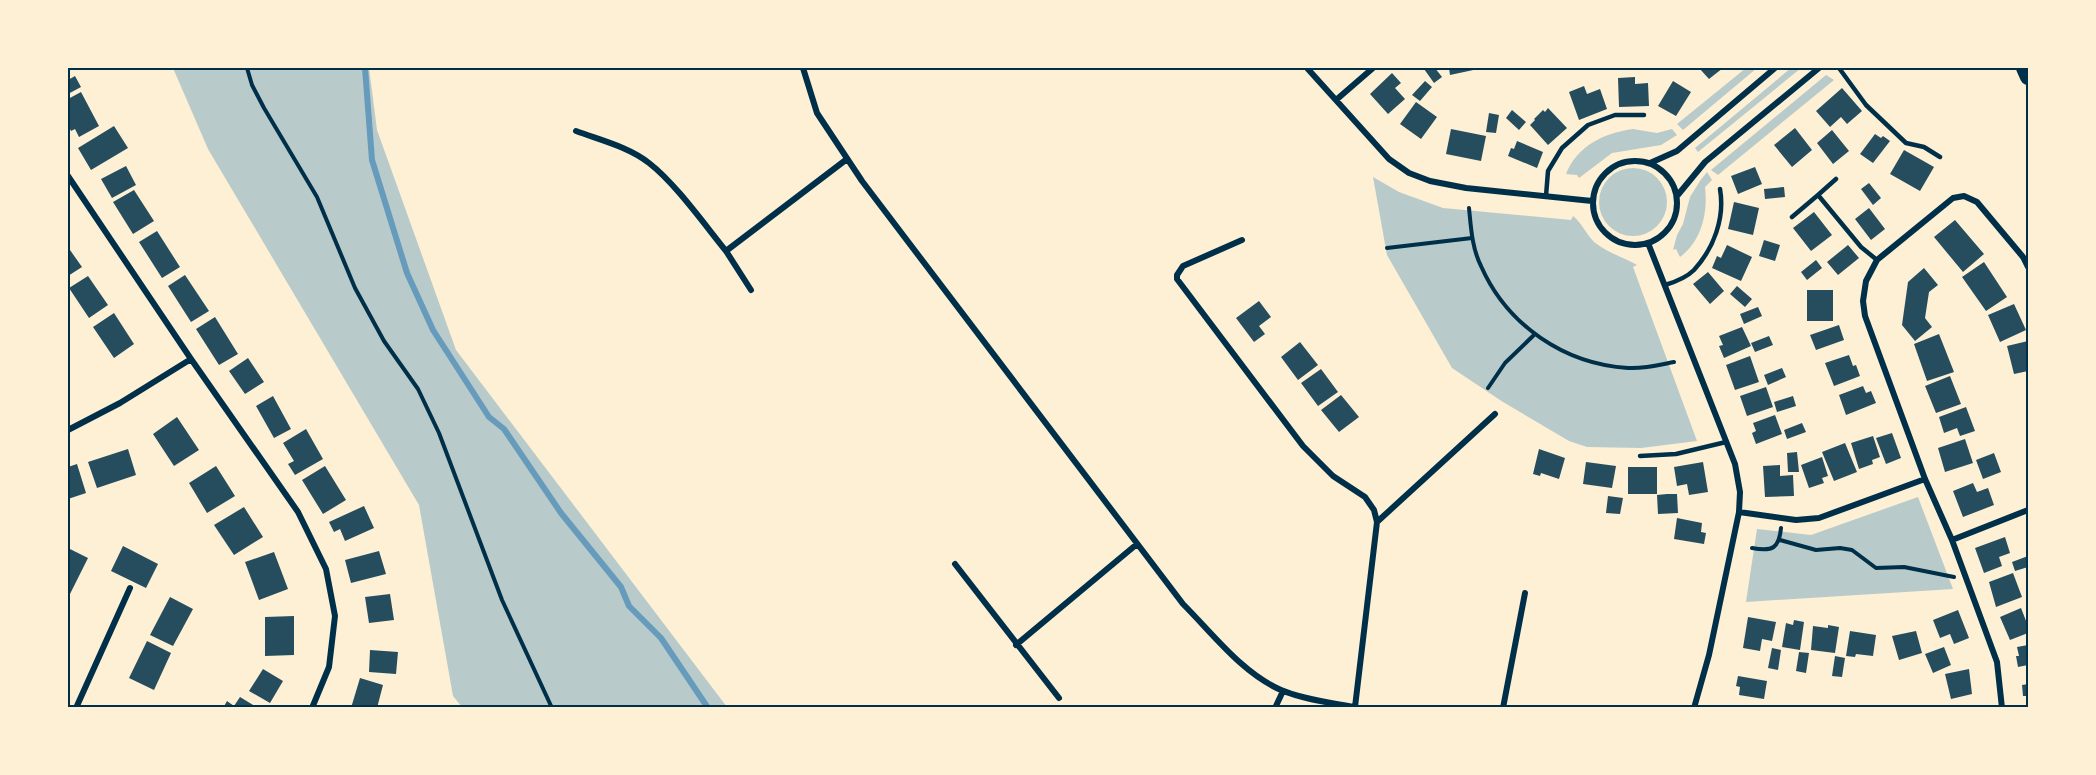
<svg xmlns="http://www.w3.org/2000/svg" width="2096" height="775" font-family="Roboto,sans-serif">
<style>
.green{fill:#b9caca}
.lines{fill:none;stroke-linecap:round;stroke-linejoin:round}
.stream{stroke:#669bbc;stroke-width:6}
.building{fill:#264d5e}
.path{stroke:#003049;stroke-width:4}
.service{stroke:#003049;stroke-width:4.5}
.minor{stroke:#003049;stroke-width:6}
.trunk{stroke:#003049;stroke-width:16}
.neatline{fill:none;stroke:#003049;stroke-width:2}
</style>
<rect width="100%" height="100%" fill="#fdf0d5"/>
<path class="green" d="M173,68h196l8,62 79,220 271,357h-265l-9,-11 -34,-191 -211,-356z
M1746,68h11l-74,62 -6,-6z
M1791,68h10l-103,84 -3,-4z
M1826,75l8,5 -116,95 -7,-5z
M1633,129l24,4 15,-4 5,6 -16,10 -49,8 -33,25 -2,-3 -11,-1c11,-28 38,-41 67,-45z
M1599 202a34 34 0 1 1 68 0a34 34 0 1 1-68 0Z
M1707,172l5,8 -7,7c3,25 -3,54 -25,70l-4,-8 -3,1 4,-15 6,-11 7,-27 10,-16z
M1373,177l26,15 44,16 128,12 2,-4c9,7 13,18 21,26 12,10 29,15 43,23l-4,2 64,174 -56,7 -54,-1 -18,-6 -66,-39 -51,-34 -65,-113z
M1918,497l35,92 -207,13 11,-73 54,6z"/>
<g class="lines">
<path class="stream" d="M365,68l7,92 35,113 26,57 56,87 15,12 57,84 60,74 8,19 32,32 47,70"/>
</g>
<path class="building" d="M1427,68h8l7,9 -8,6 -10,-14z
M1449,68h29v1l-28,6z
M1699,68h24l-14,11z
M1392,73l9,10 -6,5 10,11 -17,15 -18,-20z
M75,76l6,11 -13,7v-14z
M1635,77v7l13,-1 1,23 -30,1 -1,-29z
M1425,81l7,6 -12,14 -8,-6z
M1673,81l18,11 -15,24 -18,-10z
M1584,86l3,8 13,-5 7,20 -28,11 -10,-28z
M1842,88l20,23 -15,13 -6,-7 -11,10 -14,-16z
M81,92l18,34 -20,11 -4,-8 -4,2 -3,-6v-26z
M1416,102l21,15 -16,22 -21,-15z
M1548,108l19,20 -19,17 -18,-20 5,-5 -1,-1 9,-9 2,2z
M1512,110l14,12 -7,8 -13,-12z
M1489,113l10,2 -3,18 -10,-1z
M114,126l14,22 -37,22 -13,-22z
M1795,128l17,22 -20,17 -18,-22z
M1451,129l35,7 -5,25 -35,-7z
M1832,130l17,21 -16,13 -16,-21z
M1875,134l6,4 2,-2 7,5 -17,22 -13,-9z
M1517,141l26,11 -6,16 -29,-12 3,-8 3,1z
M1904,150l30,17 -14,24 -30,-17z
M126,166l10,19 -24,13 -11,-19z
M1755,167l7,17 -24,10 -7,-18z
M1869,183l12,15 -8,7 -12,-16z
M1784,187l1,10 -20,2 -1,-10z
M134,190l20,31 -21,13 -20,-32z
M1734,202l25,6 -6,27 -25,-6z
M1869,208l16,21 -14,11 -16,-21z
M1814,212l18,23 -21,16 -18,-23z
M1955,220l29,34 -21,18 -29,-35z
M157,231l23,36 -18,11 -23,-36z
M1764,240l16,5 -5,16 -16,-5z
M1727,245l25,12 -11,24 -29,-13 5,-12 4,2z
M1848,245l11,13 -21,17 -11,-13z
M70,250l12,17 -14,9v-24z
M1816,260l6,8 -15,12 -6,-8z
M1984,262l23,35 -21,14 -24,-34z
M1924,268l14,17 -9,7 -4,26 7,9 -17,14 -13,-16 6,-43z
M1708,272l16,19 -14,13 -17,-20z
M185,275l24,36 -18,11 -23,-36z
M88,276l20,29 -19,13 -20,-30z
M1737,286l15,13 -7,8 -15,-13z
M1807,290h26v31h-26z
M1259,301l12,16 -12,9 6,8 -11,8 -18,-24z
M2014,304l12,26 -26,12 -12,-27z
M1758,307l4,9 -18,8 -4,-10z
M114,313l20,31 -20,14 -21,-31z
M215,317l23,37 -19,11 -23,-36z
M1839,325l5,15 -28,10 -6,-15z
M1742,327l9,19 -27,12 -5,-12 4,-1 -4,-9z
M1939,334l15,38 -27,9 -13,-37z
M1769,336l4,9 -18,7 -4,-9z
M2028,341v30l-14,3 -7,-28z
M1300,342l18,23 -20,15 -17,-23z
M1849,355l4,11 3,-1 4,11 -26,10 -9,-23z
M1750,356l9,26 -24,8 -9,-25z
M248,358l16,24 -19,12 -16,-23z
M1782,368l4,9 -18,8 -4,-10z
M1321,369l17,23 -20,14 -17,-23z
M1950,376l11,28 -25,9 -11,-27z
M1863,386l3,7 5,-2 5,12 -30,12 -7,-20z
M1766,387l7,20 -26,9 -7,-20z
M1341,395l18,22 -20,15 -18,-22z
M273,396l18,33 -17,9 -18,-32z
M1793,396l3,10 -19,6 -3,-10z
M1966,407l9,24 -15,5 -3,-8 -13,5 -5,-16z
M1775,415l7,19 -26,10 -4,-11 4,-2 -3,-8z
M177,417l22,33 -25,16 -21,-32z
M1802,423l4,9 -19,7 -3,-9z
M306,429l17,30 -28,16 -7,-11 6,-3 -11,-18z
M1892,433l9,25 -15,6 -10,-26z
M1873,436l7,21 -8,3 1,4 -14,5 -8,-26z
M1965,439l8,24 -28,9 -7,-24z
M1845,443l12,29 -23,9 -12,-29z
M128,449l8,26 -39,13 -9,-26z
M1539,449l26,9 -6,21 -18,-6 -1,3 -7,-2z
M1797,452l2,20h-11l-1,-19z
M1994,453l7,19 -18,7 -7,-19z
M1822,457l6,19 -6,2 2,5 -15,5 -8,-23z
M1586,462l30,4 -4,22 -29,-4z
M1703,462l5,30 -19,3 -2,-11 -10,2 -3,-19z
M77,464l9,29 -18,6v-32z
M1780,465v11l13,-1 1,21 -29,1 -2,-31z
M216,466l19,30 -28,17 -18,-30z
M325,466l21,34 -23,14 -21,-34z
M1628,467h29v27h-29z
M1973,483l4,9 11,-4 6,17 -31,12 -10,-26z
M1667,494h10l1,19 -20,1 -1,-19z
M1608,496l15,2 -3,16 -14,-1z
M364,506l10,22 -29,13 -5,-12 -6,3 -5,-10z
M244,507l19,30 -29,18 -20,-30z
M1677,518l25,5 -1,9 5,1 -2,11 -30,-5z
M2005,537l5,16 -11,4 3,9 -18,7 -9,-25z
M123,546l35,18 -12,24 -35,-17z
M68,548l20,10 -18,36 -2,-1z
M379,551l7,23 -35,9 -6,-23z
M274,552l14,37 -29,11 -14,-38z
M2028,556v11l-13,4 -3,-9z
M2013,573l9,24 -26,10 -7,-25z
M390,594l4,26 -25,3 -4,-26z
M170,597l23,12 -20,37 -23,-11z
M2021,608l7,18v7l-18,7 -10,-23z
M1958,610l11,28 -15,6 -4,-10 -10,4 -7,-18z
M294,616v39l-29,1v-39z
M1748,617l28,5 -4,19 -10,-2 -2,12 -17,-3z
M1794,620l10,2 -4,28 -18,-3 4,-24 7,2z
M1828,625l11,2 -4,26 -24,-3 2,-24 15,2z
M1850,631l26,4 -3,21 -17,-2 -1,3 -9,-1z
M1916,631l6,22 -23,7 -7,-24z
M147,641l24,12 -17,37 -25,-12z
M2028,645v20l-10,2 -2,-11h3l-2,-9z
M1944,647l7,18 -18,8 -8,-19z
M1772,648l9,2 -3,20 -10,-2z
M370,650l28,2 -2,22 -27,-2z
M1799,652l10,1 -3,20 -10,-2z
M1835,656l10,2 -3,19 -10,-1z
M263,669l20,12 -13,22 -21,-12z
M1969,669l3,25 -21,5 -6,-25z
M1738,676l29,5 -3,18 -25,-4 1,-8 -4,-1z
M360,678l23,7 -6,23h-26z
M2028,684v20h-2v-8h-3l-1,-11z
M240,697l18,11h-35l4,-7 7,5z"/>
<g class="lines">
<path class="path" d="M247,68l5,17 12,23 53,89 38,91 29,53 34,48 21,44 63,167 50,108
M1469,208c2,20 3,40 12,58 26,59 83,98 147,102 16,1 31,-3 46,-6
M1387,248l85,-10
M1488,388l17,-25 30,-29
M1780,540l36,10 24,-2 12,2 24,18 28,-1 50,10
M1752,548c21,4 27,0 29,-20"/>
<path class="service" d="M1839,68l27,37 40,38 18,4 16,10
M1818,195l18,-16
M1546,196l2,-25 14,-23 26,-23 27,-10h29
M1792,217l26,-22 43,52 16,13
M1665,285c10,-3 21,-7 29,-15 20,-22 31,-52 26,-81
M1640,456l36,-2 50,-12"/>
<path class="minor" d="M803,68l14,45 45,68 321,423c30,30 59,69 98,86 24,10 53,13 78,18
M1307,68l82,91 20,14 21,8 36,7 126,13
M1336,100l37,-32
M576,131c24,9 53,16 73,32 26,20 55,61 77,88l121,-92
M1593 203a42 42 0 1 1 84 0a42 42 0 1 1-84 0Z
M1650,163l27,-12 98,-83
M68,176l123,183 107,153 28,57 9,47 -6,51 -17,41
M1677,196l28,-34 114,-94
M1242,240l-59,26 -6,9v4l126,167 30,30 32,21 9,13 3,12 -22,185
M1648,243l87,221 5,28 -1,20 -30,143 -15,53
M726,251l25,39
M68,430l52,-27 71,-44
M1739,512l57,8 23,-2 106,-39
M1377,522l118,-108
M1952,540l76,-30
M955,564l104,134
M1016,645l121,-101
M76,708l54,-120
M1275,708l8,-17
M1503,708l22,-115
M2002,708l-5,-46 -45,-122 -27,-61 -60,-163 -2,-15 3,-20 11,-21 76,-62 11,-2 13,6 46,55 5,10"/>
<path class="trunk" d="M2024,68l4,9"/>
</g>
<rect width="2096" height="775" fill="none" stroke="#fdf0d5" stroke-width="138"/>
<rect x="69" y="69" width="1958" height="637" class="neatline"/>
</svg>
